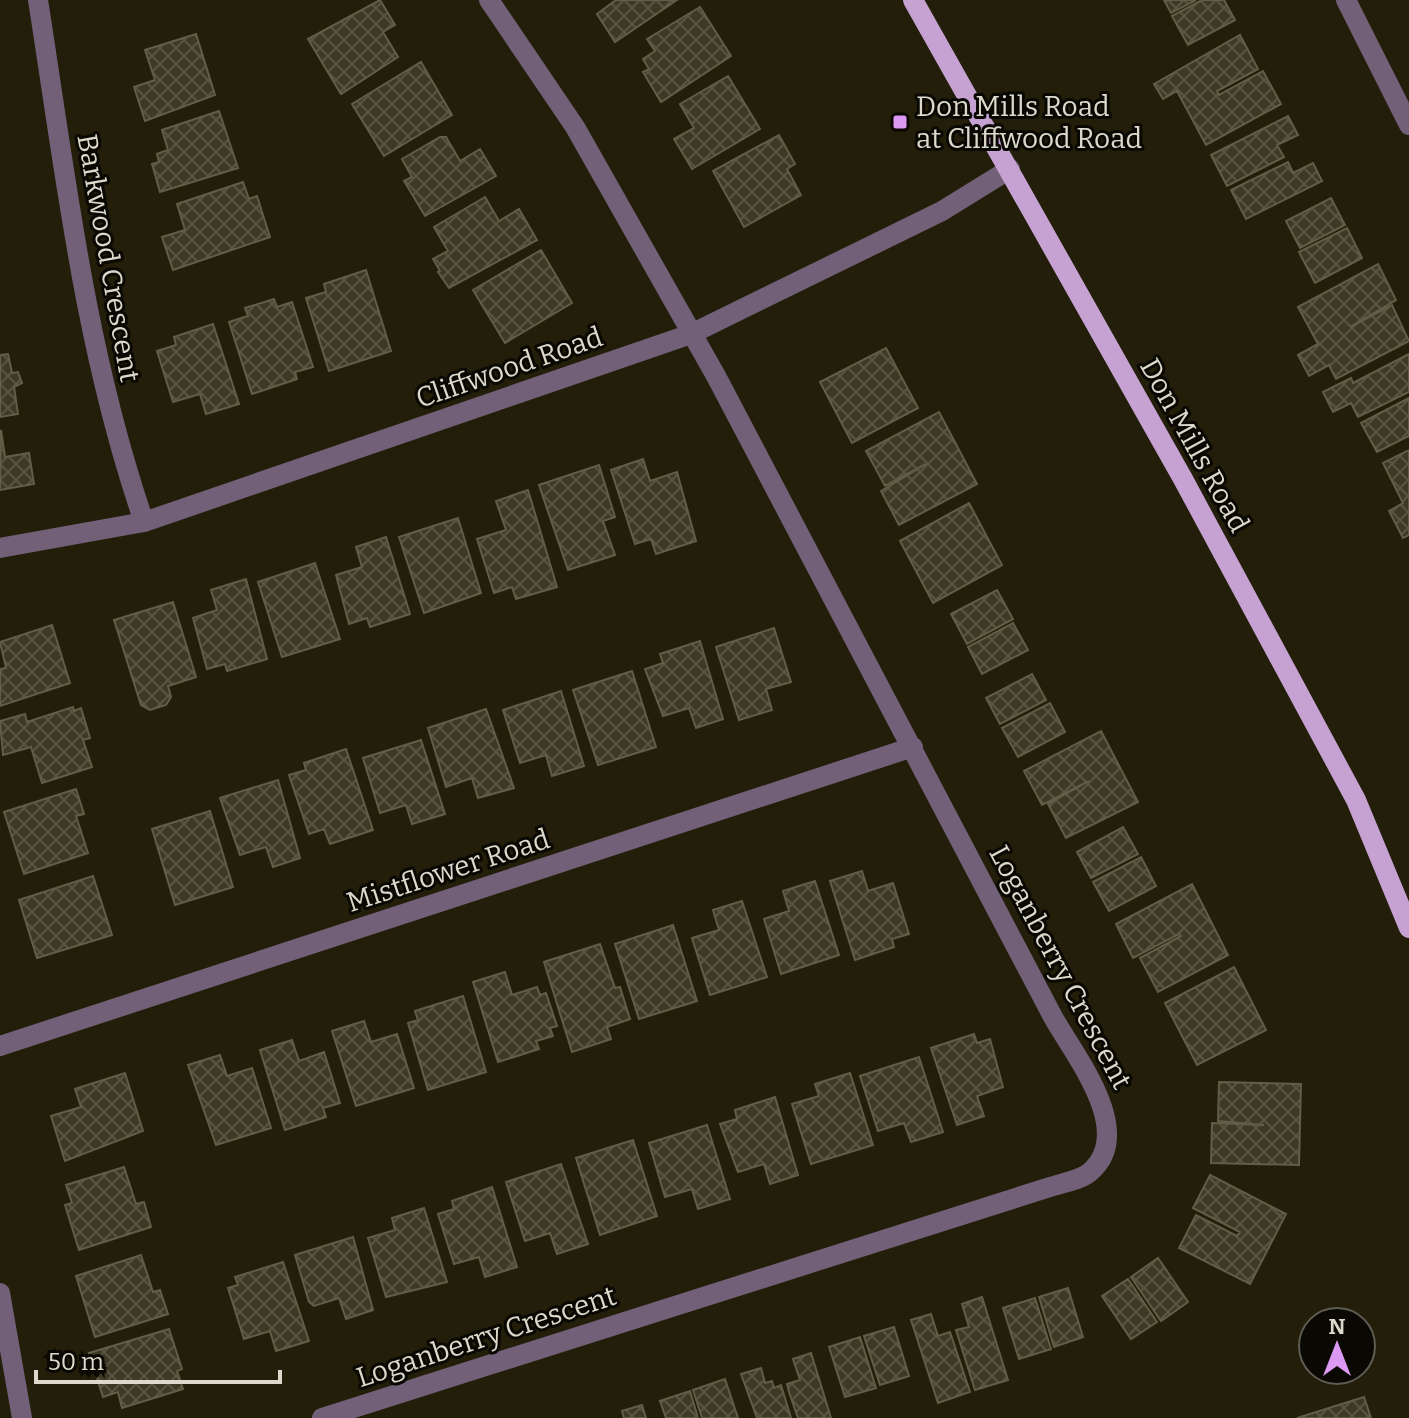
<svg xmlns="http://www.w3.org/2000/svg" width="1409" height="1418" font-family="Bitter,serif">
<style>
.building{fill:url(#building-cross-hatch);stroke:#625d46;stroke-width:2}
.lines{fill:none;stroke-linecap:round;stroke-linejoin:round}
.minor{stroke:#716077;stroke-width:20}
.major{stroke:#c6a2d3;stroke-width:20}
.poi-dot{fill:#dc99f4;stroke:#0a0802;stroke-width:3}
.labels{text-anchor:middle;stroke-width:6;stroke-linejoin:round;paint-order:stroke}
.poi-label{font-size:28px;fill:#dcd9cc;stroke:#0a0802;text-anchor:start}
.street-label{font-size:28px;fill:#dcd9cc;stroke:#0a0802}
</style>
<defs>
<pattern id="building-cross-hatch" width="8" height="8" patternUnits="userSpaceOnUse" patternTransform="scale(2)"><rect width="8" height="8" fill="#3e3924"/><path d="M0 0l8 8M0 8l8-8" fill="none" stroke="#595543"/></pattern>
</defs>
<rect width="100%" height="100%" fill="#221e09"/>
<path class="building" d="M380,0l15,25 -12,7 15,25 -57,37 -33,-55z
M677,0l-62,42 -18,-28 19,-14z
M1164,0h32l-25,13z
M1202,0h22l11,20 -47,25 -16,-29z
M700,7l31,49 -70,46 -18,-30 6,-3 -6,-10 12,-8 -8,-12z
M196,34l19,61 -70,26 -11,-34 21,-7 -10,-30z
M1240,35l18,34 -41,22 2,4 44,-24 18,33 -75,41 -29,-54 -14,8 -9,-15z
M421,62l31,53 -68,41 -32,-52z
M728,76l32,53 -68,40 -18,-30 20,-11 -14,-24z
M219,111l19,57 -78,24 -8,-28 7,-2 -2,-8 11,-4 -6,-20z
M1288,116l10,19 -21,10 7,12 -57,29 -16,-31z
M779,135l16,29 -8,5 14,26 -57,32 -31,-56z
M440,137h6l14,24 20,-12 16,27 -71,40 -21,-35 8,-4 -10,-18z
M1288,162l5,11 20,-10 9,18 -76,38 -15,-29z
M243,182l6,17 8,-3 13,41 -97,33 -11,-33 23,-7 -8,-26z
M485,197l14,24 20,-12 18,31 -88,48 -11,-16 2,-1 -7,-12 15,-8 -14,-24z
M1331,198l14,27 -45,23 -14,-27z
M1347,228l15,30 -47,25 -16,-31z
M541,250l31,53 -67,40 -32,-53z
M1378,264l18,36 -46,27 42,-22 17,36 -73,38 -7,-14 -20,11 -11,-21 20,-11 -20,-37z
M366,270l25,81 -62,20 -23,-73 20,-6 -2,-8z
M274,299l3,8 15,-5 21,65 -18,5 2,7 -45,15 -23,-72 19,-6 -3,-8z
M213,324l26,80 -33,10 -6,-20 -27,8 -16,-51 19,-6 -2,-8z
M886,348l32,60 -66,35 -32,-61z
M8,354l4,19 6,-1 4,11 -8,4 4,27 -18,3v-62z
M1409,354v38l-51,25 -7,-14 -18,9 -10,-20 28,-14 2,5z
M1409,398v38l-32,16 -16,-29z
M939,412l38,72 -78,41 -18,-34 45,-27 -41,22 -19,-35z
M1,430l4,27 24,-4 5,31 -34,6z
M1409,450v85l-6,3 -14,-27 14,-8 -20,-40z
M643,459l7,22 27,-9 19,69 -40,13 -5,-15 -16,5 -24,-74z
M599,465l16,52 -12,4 12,34 -47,15 -29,-85z
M528,490l29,97 -41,12 -4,-12 -18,6 -17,-54 29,-9 -10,-29z
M969,503l33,62 -69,38 -33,-62z
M458,518l23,75 -57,20 -25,-76z
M386,537l24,77 -40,13 -3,-9 -18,6 -13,-49 26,-8 -6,-20z
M315,563l25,76 -58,18 -24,-75z
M246,579l21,80 -40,12 -2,-7 -18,5 -14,-51 24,-8 -6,-20z
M997,590l16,29 -46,25 -16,-30z
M173,602l23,75 -28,9 3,11 -5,8 -16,5 -9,-5 -27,-85z
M1013,623l15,27 -46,24 -14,-27z
M52,625l18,58 -70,23v-37l6,-1 -6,-26z
M774,628l17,54 -25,7 6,21 -33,10 -23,-73z
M700,641l23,78 -27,9 -7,-20 -26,8 -18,-47 18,-6 -3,-9z
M632,671l24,76 -58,18 -25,-75z
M1032,674l14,26 -46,24 -14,-26z
M561,691l23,75 -32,10 -6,-21 -26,8 -17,-53z
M1050,703l15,29 -47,25 -16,-29z
M73,707l1,4 7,-3 9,30 -7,2 9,27 -50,16 -11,-36 -28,8 -3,-34 25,-7 2,8z
M486,709l28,79 -36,10 -6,-20 -26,9 -18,-59z
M1101,731l37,71 -72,36 -18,-34 41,-23 -47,24 -18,-34z
M421,740l24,74 -33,10 -6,-19 -26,8 -17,-55z
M346,749l27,81 -43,14 -6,-15 -15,5 -20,-59 17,-5 -2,-7z
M278,780l22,78 -27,9 -7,-20 -26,8 -20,-57z
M76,789l8,25 -8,2 12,37 -64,21 -20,-62z
M210,811l23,76 -58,18 -23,-76z
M1123,827l15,27 -47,24 -14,-26z
M1141,857l15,29 -47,25 -16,-29z
M862,871l6,20 25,-8 16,51 -17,5 2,8 -39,13 -25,-79z
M93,876l19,59 -75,23 -18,-58z
M815,881l24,74 -58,19 -17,-55 25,-8 -6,-20z
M1192,884l36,71 -70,37 -18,-34 41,-22 -2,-2 -46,24 -17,-34z
M742,901l25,76 -57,18 -18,-57 27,-8 -6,-20z
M673,925l24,76 -58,18 -24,-75z
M600,944l15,44 5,-1 10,32 -23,8 4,12 -39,13 -28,-90z
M1234,967l32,63 -69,35 -32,-62z
M505,972l7,23 25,-8 3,8 6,-2 11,33 -7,2 3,8 -17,5 3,8 -41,13 -25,-80z
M463,996l23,76 -58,18 -20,-67 10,-3 -3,-9z
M364,1021l7,21 26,-8 17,54 -58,18 -24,-75z
M974,1034l3,9 13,-4 13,48 -26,9 7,20 -27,9 -26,-77z
M292,1040l7,21 25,-9 16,51 -17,5 3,9 -41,13 -25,-80z
M220,1055l7,21 25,-8 19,60 -55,17 -28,-80z
M919,1057l24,75 -32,10 -7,-19 -26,8 -18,-55z
M125,1073l18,58 -78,30 -14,-45 30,-9 -6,-18z
M850,1073l23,72 -62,19 -19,-60 27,-8 -4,-12z
M1219,1082l82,2 -2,81 -88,-2 1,-40 52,2 -46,-4z
M775,1097l23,78 -28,9 -6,-20 -26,8 -18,-48 17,-5 -2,-9z
M707,1125l23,74 -32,10 -6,-20 -27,8 -16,-54z
M633,1140l24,76 -57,19 -24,-77z
M561,1164l27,80 -31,10 -7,-21 -25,8 -19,-59z
M124,1167l12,37 8,-2 7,25 -72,23 -14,-45 7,-2 -6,-18z
M1210,1175l76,39 -36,70 -71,-36 17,-33 41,21 3,-4 -47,-24z
M492,1187l25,80 -32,10 -6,-20 -25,7 -16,-50 16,-5 -2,-8z
M424,1208l23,74 -61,15 -18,-59 27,-8 -3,-12z
M353,1237l20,73 -27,9 -7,-21 -25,8 -5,-4 -14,-47z
M141,1255l12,37 7,-2 8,24 -73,23 -19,-61z
M1158,1258l30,44 -27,19 -30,-44z
M283,1262l26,79 -33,10 -6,-20 -26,8 -16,-51 10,-3 -3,-8z
M1128,1279l29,43 -26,17 -29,-43z
M1068,1288l15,49 -29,10 -15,-50z
M982,1297l26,83 -33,10 -19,-60 13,-3 -7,-23z
M1035,1298l16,51 -32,10 -16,-51z
M931,1314l7,22 12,-4 20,60 -32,11 -27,-83z
M894,1327l15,49 -29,9 -16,-49z
M169,1329l13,40 -5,2 6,18 -61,19 -4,-16 -15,5 -14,-44z
M860,1337l16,51 -31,9 -16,-50z
M811,1353l9,29 11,36h-33l-9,-26 -2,-8 13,-4 -7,-21z
M761,1368l4,15 7,-2 2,7 7,-3 10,33h-34l-16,-44z
M725,1379l13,39h-36l-9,-28z
M690,1391l8,27h-32l-6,-17z
M1364,1397l7,21h-74z
M642,1405l4,13h-22l-2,-7z"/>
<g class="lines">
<path class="minor" d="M38,0c28,178 47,350 106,522
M1346,0l63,125
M0,548l144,-26 547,-188 251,-123 68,-42
M0,1046l913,-299
M0,1293l22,125
M322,1418l728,-231c12,-4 31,-7 40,-15 47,-40 -16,-117 -37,-155l-337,-641 -141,-249 -86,-127"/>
<path class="major" d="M913,0l270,479 173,321 53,128"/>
</g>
<rect class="poi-dot" x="892" y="114" width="16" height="16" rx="4"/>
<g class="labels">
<g class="poi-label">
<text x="916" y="116">Don Mills Road<tspan x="916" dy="32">at Cliffwood Road</tspan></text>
</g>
<g class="street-label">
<text transform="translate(109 258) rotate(80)" y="10">Barkwood Crescent</text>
<text transform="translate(509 367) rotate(-19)" y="10">Cliffwood Road</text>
<text transform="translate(1195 445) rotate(61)" y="10">Don Mills Road</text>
<text transform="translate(448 870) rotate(-18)" y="10">Mistflower Road</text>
<text transform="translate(1061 967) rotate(62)" y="10">Loganberry Crescent</text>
<text transform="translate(486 1336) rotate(-18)" y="10">Loganberry Crescent</text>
</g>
</g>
<g transform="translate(1337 1346)"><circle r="38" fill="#0a0802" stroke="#5e5c53" stroke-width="2"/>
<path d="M0-6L14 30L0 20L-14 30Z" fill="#dc99f4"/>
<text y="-12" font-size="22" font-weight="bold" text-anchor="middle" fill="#dcd9cc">N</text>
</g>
<path d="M36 1370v12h244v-12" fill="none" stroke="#dcd9cc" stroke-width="4"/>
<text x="48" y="1370" font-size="24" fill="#dcd9cc" stroke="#0a0802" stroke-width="6" paint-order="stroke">50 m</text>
</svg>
